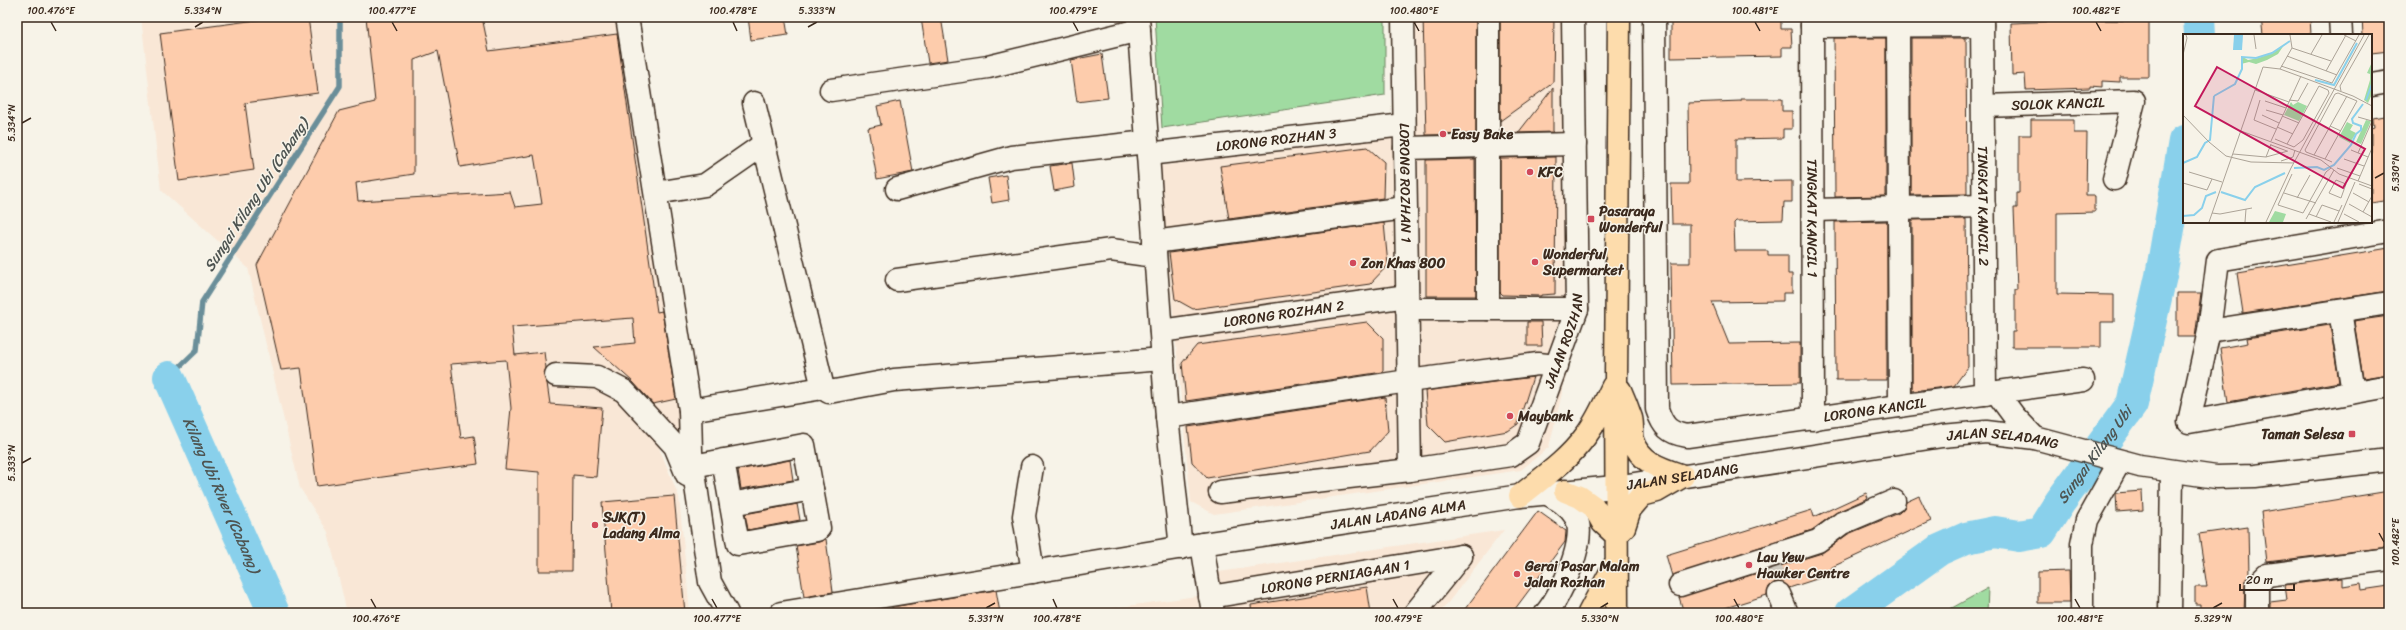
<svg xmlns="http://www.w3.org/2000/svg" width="2406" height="630" font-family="Sriracha,sans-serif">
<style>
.built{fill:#f9e7d6}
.green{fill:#a0dba1;stroke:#6e8260}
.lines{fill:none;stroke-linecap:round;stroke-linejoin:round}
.stream{stroke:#6a8e99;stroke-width:5.5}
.river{stroke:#89d0eb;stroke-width:32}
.building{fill:#fdccac;stroke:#3b2a1e;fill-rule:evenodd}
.minor-tunnel{stroke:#d1cbc0;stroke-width:22;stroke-dasharray:22 11;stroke-linecap:butt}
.minor-casing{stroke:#3b2a1e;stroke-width:25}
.major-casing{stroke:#3b2a1e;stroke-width:25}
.minor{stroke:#f7f3e8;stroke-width:22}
.major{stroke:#fddcac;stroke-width:22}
.ticks{fill:none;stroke:#3b2a1e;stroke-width:1.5}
.poi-dot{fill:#d1495b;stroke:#f7f3e8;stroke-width:1.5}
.labels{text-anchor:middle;stroke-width:3;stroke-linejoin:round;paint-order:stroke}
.street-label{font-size:14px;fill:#3b2a1e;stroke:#f7f3e8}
.poi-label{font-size:14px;font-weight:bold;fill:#3b2a1e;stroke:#f7f3e8;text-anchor:start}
.water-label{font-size:15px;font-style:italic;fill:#4e5451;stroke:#f7f3e8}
.inset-river{fill:none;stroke:#89d0eb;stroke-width:2}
.inset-road{fill:none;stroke:#aca397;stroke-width:1}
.view{fill:#c2185b;fill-opacity:0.15;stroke:#c2185b;stroke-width:2}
.inset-edge{fill:none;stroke:#3b2a1e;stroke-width:2}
.neatline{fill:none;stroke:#3b2a1e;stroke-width:1.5}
.ticks-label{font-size:10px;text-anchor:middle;fill:#3b2a1e}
</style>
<rect width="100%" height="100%" fill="#f7f3e8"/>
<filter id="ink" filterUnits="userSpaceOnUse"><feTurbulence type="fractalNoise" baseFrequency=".025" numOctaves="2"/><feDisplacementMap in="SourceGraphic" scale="8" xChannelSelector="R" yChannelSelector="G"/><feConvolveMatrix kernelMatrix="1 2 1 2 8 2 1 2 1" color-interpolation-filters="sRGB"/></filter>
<g filter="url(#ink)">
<path class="built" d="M141,17h478l68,417 -20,-7 -13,8 25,62 11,116h-343l-19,-81 -28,-44 -52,-220 -87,-78z
M1412,17h172l-2,293 -33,137 -28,23 -307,44 -23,-12 -32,-336 254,-35z
M1504,530l-64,83h-237l-5,-38z
M1197,596l3,17h-122z"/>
<path class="green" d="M1155,17h230v78l-223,33z
M1988,588l-1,25h-44z"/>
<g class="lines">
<path class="stream" d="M169,377l28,-27 5,-48 138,-216v-69"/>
<g class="river">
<path d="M2199,17l1,18"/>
<path id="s1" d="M169,377l105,236"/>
<path id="s2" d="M1851,613l88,-63 27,-12 29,-6 24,4 22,-4 19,-30 72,-98 29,-128 23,-135"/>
</g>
</g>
<path class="building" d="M279,17h29l10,76 -73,10 9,67 -75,11 -19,-148z
M366,17h116l7,34 128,-17 40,278 5,-1 14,88 -23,5 -20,-22 -39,-35 41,-4 -2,-25 -121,9 3,28 29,-3 2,16 -2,7 3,8 3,21 52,4 -6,69 -23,-2 -1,96h-33v-99l-34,-3 6,-61 -5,-48 -55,4 10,74 13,-2 4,28 -161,22 -16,-118 -20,2 -24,-105 82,-154 36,-9zM438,51l22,116 74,-12 8,49 -27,3 -5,-15 -152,9 -2,-18 58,-9v-114z
M748,17h37l3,18 -37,5z
M941,17l7,43 -20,3 -7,-45z
M1423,17h53v117l-50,1z
M1500,17h54l-1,66 -53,38z
M1680,17h101v12h10l1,18h-10v9l-111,2v-39z
M2261,17h49l1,18h-48z
M2362,17h27v34l-18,2v-18h-8z
M2089,20l60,1v56h-29v5l-18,-1v6l-12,-1v2l-64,2 -1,-16 -13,1 -1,-52z
M1834,38h52v158l-51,1z
M1911,38h55l1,156 -56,1z
M1102,54l6,44 -31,4 -6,-42z
M1553,88v44l-35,1z
M1741,99h41v12h10v18h-9v9l-47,1v43l56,-1v21h-8l-1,18 -47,1 -2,2 1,28h33v4h20v19h4v19h-9v8l-71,1 17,42 71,-1v40l-127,2 -2,-122h19v-39h-18l-1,-40h18l-1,-81 53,-2z
M900,101l13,71 -36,7 -9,-51 13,-3 -4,-19z
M2389,115v85l-18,3v-75l3,-1 -1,-9z
M2031,120h43v13h13l-1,63h9v16l-38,1v81l57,1v27h-13v25h-89v-15h3v-42h2l-3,-82h3v-15h2v-58h12z
M1367,147l17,15 -1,36 -154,21 -9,-53z
M1556,157l-1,137 -14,1v1l-38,-1 -3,-3v-134z
M1475,159l1,137h-50v-136z
M1072,163l3,24 -21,4 -4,-25z
M1006,175l3,25 -17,3 -4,-25z
M1966,219l2,148 -14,19 -42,5v-171z
M1887,221v159h-51l-1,-158z
M1384,223l4,42 -18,19 -177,25 -18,-10 -6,-46z
M2389,248v43l-146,22 -6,-40z
M2177,293h24l-6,44h-18z
M2389,316v58l-26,4 -9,-57z
M1367,322l16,16v34l-197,29 -4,-38 15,-18z
M1527,322h14l1,24h-15z
M2330,325l9,57 -111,20 -8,-54 28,-5 -1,-5z
M1533,377l-15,47 -10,7 -63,11 -17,-17 -3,-34z
M1385,397l3,34 -18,20 -163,27 -15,-16 -4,-35z
M790,460l3,20 -52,9 -3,-19z
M2142,491l1,19 -26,2 -1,-19z
M2389,491v56l-122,15 -6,-50z
M1866,493l2,5 -31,14 -25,18 -140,46 -6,-21 146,-45 2,7z
M674,496l11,117h-74l-9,-111z
M1919,496l12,25 -101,47 2,6 -43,14 -8,-6h-6l-6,5 -2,8 -42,13 2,5h-43l-5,-16 143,-44 26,-19 51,-21 5,-5 2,-6z
M797,504l3,16 -52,10 -3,-16z
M1538,511l28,20 -1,11 -53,71h-50z
M2248,527l1,49 -4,9 -1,28h-44v-9h-5v-17h12l-8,-53z
M826,539l7,53 -29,5 -8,-51 23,-4z
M2069,571l1,32h-32v-31z
M2343,578v8l18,-3 1,7 27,-4v27h-119v-11l17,-2 -2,-15z
M1367,587l4,26h-119l-1,-8z
M996,590l4,23h-107l-1,-6z"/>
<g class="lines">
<path class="minor-tunnel" d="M1767,557l12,37"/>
<g class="minor-casing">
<g id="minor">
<path d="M627,17l63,393 1,42 19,130 17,31"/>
<path d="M1138,17l29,400 14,131"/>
<path id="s3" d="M1403,17l7,453"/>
<path d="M1488,17v292"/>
<path id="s4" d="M1654,17l3,392c6,18 12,24 30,27l396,-56"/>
<path id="s5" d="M1812,17l1,402"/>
<path id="s6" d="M1982,17l3,377"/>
<path d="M2340,17l1,18"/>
<path d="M1812,26l170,-1"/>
<path d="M1898,26l2,380"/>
<path d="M2371,85l18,-3"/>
<path d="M831,90l157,-23 151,-37"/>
<path d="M754,103l69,285 6,4 65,-12 269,-21"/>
<path id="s7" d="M1983,106l151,-5 -20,78"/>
<path d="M1405,148l170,-4"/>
<path id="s8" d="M1148,154l256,-29"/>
<path d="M897,189l114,-32 136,-15"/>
<path d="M656,193l49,-8 59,-41"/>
<path d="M1813,210l171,-4"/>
<path d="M2389,231l-171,29 -9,71 -20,91 200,-36"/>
<path d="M1154,242l251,-34"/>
<path d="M897,280l214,-30 44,6"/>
<path d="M1407,309h170"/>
<path d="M2340,311l13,81"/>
<path id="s9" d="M1161,331l246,-35"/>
<path d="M2209,331l180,-28"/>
<path d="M556,375l41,2 27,14 51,55 12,29"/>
<path d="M1997,393l17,23 21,22"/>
<path d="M690,410l133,-22"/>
<path d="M1167,417l241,-36 130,-17 19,2"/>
<path d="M693,466l111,-21 15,83 -2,2 -79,14 -15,-84"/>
<path d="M1032,467l-8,49 9,56"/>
<path id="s10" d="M1220,492l190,-22 101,-15 17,-12 49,-134 -4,-292"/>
<path d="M1546,493c11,6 22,12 29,23 14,20 -14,80 -29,97"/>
<path d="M731,504l81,-15"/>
<path d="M1202,544l11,69"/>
<path d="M1680,585l138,-44 24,-18 52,-22"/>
<path d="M1779,594l8,19"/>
<path id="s11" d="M1210,597l251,-41"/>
<path id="s12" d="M781,613l421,-69 318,-48 95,-9 327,-51 44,-4 49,6 105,28 76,11 39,-1 134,-16"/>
<path d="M1415,613l46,-57"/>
<path d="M2082,613v-69l5,-24 33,-59"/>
<path d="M2170,613l2,-141"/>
<path d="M2257,613v-28l10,-10 122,-16"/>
</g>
</g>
<g class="major-casing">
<path id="major" d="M1620,390c4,9 8,19 11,28 2,7 0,15 2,22 7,23 29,29 50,36
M1565,491l15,6 14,10 9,16 13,12
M1520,496c22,-18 47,-35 64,-58 13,-16 20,-34 29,-52
M1618,533l6,-6 6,-18 12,-14 15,-4 26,-15
M1589,613l25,-47
M1617,613l-1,-234 3,-362"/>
</g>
<use href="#minor" class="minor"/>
<use href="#major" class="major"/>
</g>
</g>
<path class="ticks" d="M51,22l5,9M392,22l5,9M733,22l4,9M1073,22l5,9M1414,22l5,9M1755,22l5,9M2096,22l5,9M195,27l8,-5M808,27l9,-5M22,123l9,-5M2375,178l9,-5M22,463l9,-5M2379,533l5,9M371,599l5,9M712,599l5,9M1053,599l4,9M1393,599l5,9M1734,599l5,9M2075,599l5,9M986,608l9,-5M1600,608l8,-5M2213,608l9,-5"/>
<g class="poi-dot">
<circle cx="1443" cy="134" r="4"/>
<circle cx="1530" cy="172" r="4"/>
<rect x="1587" y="215" width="8" height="8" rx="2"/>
<circle cx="1535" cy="262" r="4"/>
<circle cx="1353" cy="263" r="4"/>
<circle cx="1510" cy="416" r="4"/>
<rect x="2348" y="430" width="8" height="8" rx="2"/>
<circle cx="595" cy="525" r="4"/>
<circle cx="1749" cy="565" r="4"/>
<circle cx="1517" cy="574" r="4"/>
</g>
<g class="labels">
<g class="street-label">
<text dy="5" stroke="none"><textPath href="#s7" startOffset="75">SOLOK KANCIL</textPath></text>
<text dy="5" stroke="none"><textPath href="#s8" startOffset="129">LORONG ROZHAN 3</textPath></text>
<text dy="5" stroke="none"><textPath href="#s3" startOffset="166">LORONG ROZHAN 1</textPath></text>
<text dy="5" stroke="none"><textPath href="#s6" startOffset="189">TINGKAT KANCIL 2</textPath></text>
<text dy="5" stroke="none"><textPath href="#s5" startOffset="201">TINGKAT KANCIL 1</textPath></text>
<text dy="5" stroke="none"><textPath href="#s9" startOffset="124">LORONG ROZHAN 2</textPath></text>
<text dy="5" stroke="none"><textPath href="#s10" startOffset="423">JALAN ROZHAN</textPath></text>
<text dy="5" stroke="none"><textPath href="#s4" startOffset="625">LORONG KANCIL</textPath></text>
<text dy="5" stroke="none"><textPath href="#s12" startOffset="1236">JALAN SELADANG</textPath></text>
<text dy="5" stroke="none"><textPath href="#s12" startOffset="912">JALAN SELADANG</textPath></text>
<text dy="5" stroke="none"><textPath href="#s12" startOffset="625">JALAN LADANG ALMA</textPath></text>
<text dy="5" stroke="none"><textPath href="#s11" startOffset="127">LORONG PERNIAGAAN 1</textPath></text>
</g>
<g class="poi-label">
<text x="1451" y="139">Easy Bake</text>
<text x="1538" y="177">KFC</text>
<text x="1599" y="216">Pasaraya<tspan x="1599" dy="16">Wonderful</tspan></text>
<text x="1543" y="259">Wonderful<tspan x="1543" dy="16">Supermarket</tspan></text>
<text x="1361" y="268">Zon Khas 800</text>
<text x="1518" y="421">Maybank</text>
<text x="2344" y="439" text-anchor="end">Taman Selesa</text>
<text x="603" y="522">SJK(T)<tspan x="603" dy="16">Ladang Alma</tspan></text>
<text x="1757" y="562">Lau Yew<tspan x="1757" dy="16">Hawker Centre</tspan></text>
<text x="1525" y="571">Gerai Pasar Malam<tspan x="1525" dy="16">Jalan Rozhan</tspan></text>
</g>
<g class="water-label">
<text transform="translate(256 195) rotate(-57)" y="5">Sungai Kilang Ubi (Cabang)</text>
<text dy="5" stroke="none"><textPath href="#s2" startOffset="308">Sungai Kilang Ubi</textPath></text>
<text dy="5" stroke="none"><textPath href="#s1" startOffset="129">Kilang Ubi River (Cabang)</textPath></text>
</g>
</g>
<g transform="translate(2183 34)">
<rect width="189" height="189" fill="#f7f3e8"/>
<path d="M101,11l-6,9 -11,6 -11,4 -7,-2 -8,2 2,-7 5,3 10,-2 15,-5zM189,28v32l-4,9 -4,-3 6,-20v-6l-3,-1zM108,68l2,3 5,-3 9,4 -8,15 -15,-6zM183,86l5,1 -10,23 -5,-2zM164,88l6,3 -3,5 6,3 -6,10 -11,-6zM92,177l11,3 -3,8h-14z" fill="#a0dba1"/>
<path d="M51,1h9l-1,15h-9z" fill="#89d0eb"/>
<path class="inset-river" d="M132,46l19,5 23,-42M31,62l21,-12 7,-15v-12l14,1 16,-5 18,-12M183,66l6,-16M173,100l5,-4v-4l-8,-3 -1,-4 11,-15M0,129l14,-6 8,-14 5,-3 4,-44M111,134l23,-1 7,3 10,-5 17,-20 5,-11M38,158l24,8 10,-13 30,-14M0,182l11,-1 8,-7 4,-12 10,-4"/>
<path class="inset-road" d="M71,1l2,14M107,1l2,13 -12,21 73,27 19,10M161,1l12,6M109,14l39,13M128,20l11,-19M0,21l4,-17 -1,-3M104,22l50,19M98,32l51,17 27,-48M143,37l20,-36M72,56l34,12M158,57l-1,-5 29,-51M77,66l-6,20 22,9M106,66l9,1 10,-18M82,67l21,7M83,76l17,5M0,81l26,27 17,14 25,6 43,1M79,81l17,8M99,82l17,7M175,83l14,4M147,92l11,5M94,93l16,7M58,97l80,29 18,14 33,12M92,105l19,8 9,-7 26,-47 -1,-3 -9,-4M88,107l30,-65M104,110l32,-58M88,111l16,6M168,116l17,7M175,119l14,-32M50,120l33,3 22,-6M131,121l33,-59M83,123l5,-13M142,125l32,-58 -19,-8 -3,1 -30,56 1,2 8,3 11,4 7,3M161,125l20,7M98,127l12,-4 2,-7M154,134l23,8M6,138l33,10M109,140l-14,31 25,8 23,-41 5,-4M153,146l10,4 -5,14 -12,-5zM175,147l14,-33M0,149l24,7 5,-11M176,150l13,5M101,159l32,10M170,159l16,9M114,164l13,-23M166,170l23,13M180,178l9,-16M29,179l8,1 32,-6M126,180l22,8M161,180l15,8M133,183l6,-12 17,6M123,185l28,-49M26,188l54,-155 17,2M62,188l1,-13M83,188l25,-54 73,-133M151,188l8,-17M155,188l17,-40"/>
<path class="view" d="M34,33l148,82 -22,39 -148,-82z"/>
<rect width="189" height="189" class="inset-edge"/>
</g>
<rect width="2406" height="630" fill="none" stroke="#f7f3e8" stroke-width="44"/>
<path d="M2240 584v6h54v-6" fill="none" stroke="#3b2a1e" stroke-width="2"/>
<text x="2246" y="584" font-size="12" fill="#3b2a1e" stroke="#f7f3e8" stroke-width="3" paint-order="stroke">20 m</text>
<rect x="22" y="22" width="2362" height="586" class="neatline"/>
<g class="ticks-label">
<text x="51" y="14">100.476°E</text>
<text x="203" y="14">5.334°N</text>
<text x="392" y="14">100.477°E</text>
<text x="733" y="14">100.478°E</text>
<text x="817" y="14">5.333°N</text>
<text x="1073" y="14">100.479°E</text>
<text x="1414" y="14">100.480°E</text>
<text x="1755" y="14">100.481°E</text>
<text x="2096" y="14">100.482°E</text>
<text transform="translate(11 123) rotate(-90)" y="4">5.334°N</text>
<text transform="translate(2395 173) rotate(-90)" y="4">5.330°N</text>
<text transform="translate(11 463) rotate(-90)" y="4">5.333°N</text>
<text transform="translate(2395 542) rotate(-90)" y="4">100.482°E</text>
<text x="376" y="622">100.476°E</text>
<text x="717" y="622">100.477°E</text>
<text x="986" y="622">5.331°N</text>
<text x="1057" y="622">100.478°E</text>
<text x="1398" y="622">100.479°E</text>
<text x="1600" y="622">5.330°N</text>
<text x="1739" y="622">100.480°E</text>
<text x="2080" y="622">100.481°E</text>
<text x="2213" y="622">5.329°N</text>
</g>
</svg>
